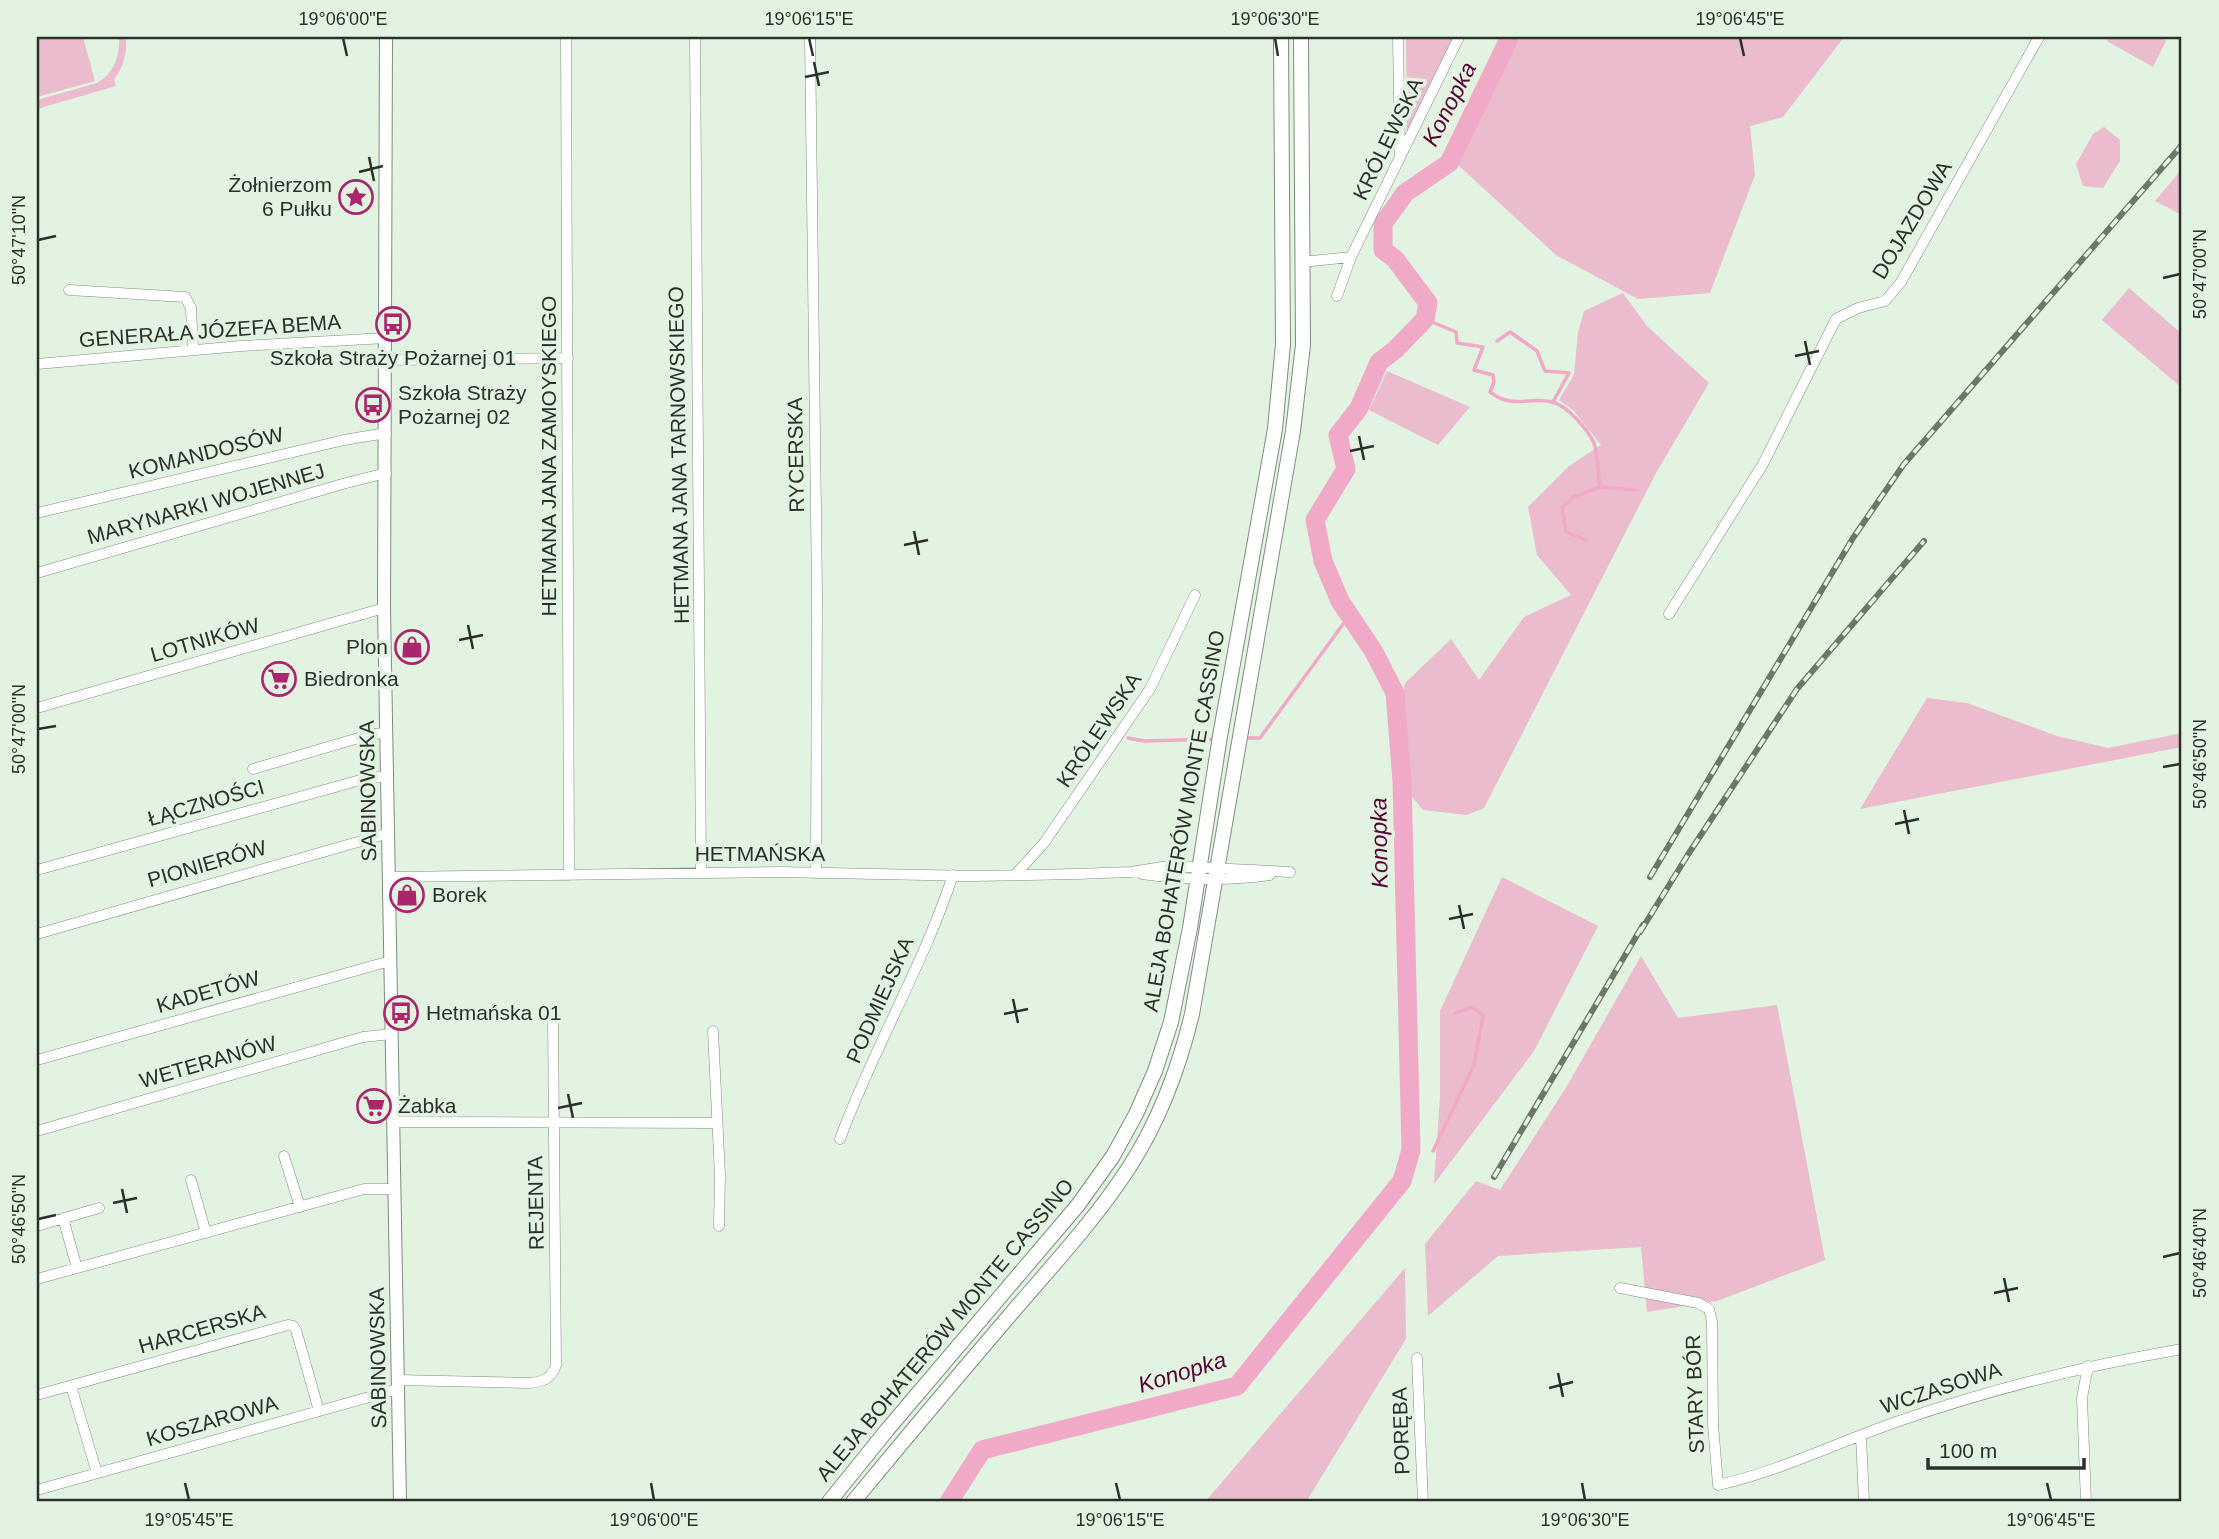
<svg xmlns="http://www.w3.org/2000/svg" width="2219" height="1539" font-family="Helvetica,sans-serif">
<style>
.green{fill:#eabcce}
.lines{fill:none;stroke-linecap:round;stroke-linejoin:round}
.stream{stroke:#f0aac7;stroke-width:3.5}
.river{stroke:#f0aac7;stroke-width:19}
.minor-casing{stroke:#7d8d7d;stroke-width:11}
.tertiary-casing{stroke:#7d8d7d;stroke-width:14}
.secondary-casing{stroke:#7d8d7d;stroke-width:16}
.minor{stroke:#fff;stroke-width:10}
.tertiary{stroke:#fff;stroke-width:12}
.secondary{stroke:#fff;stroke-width:14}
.rail-casing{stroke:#6c766b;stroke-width:6}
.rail{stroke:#e2f3e1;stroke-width:3.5;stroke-dasharray:10;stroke-linecap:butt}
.ticks{fill:none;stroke:#2b312a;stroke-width:2.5}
.labels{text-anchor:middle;stroke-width:7;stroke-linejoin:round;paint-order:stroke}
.street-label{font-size:21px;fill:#2b312a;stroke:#e2f3e1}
.poi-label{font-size:21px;fill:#2b312a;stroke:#e2f3e1;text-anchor:start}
.water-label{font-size:23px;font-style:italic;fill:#550332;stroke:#e2f3e1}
.neatline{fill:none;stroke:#2b312a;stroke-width:2.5}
.ticks-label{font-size:18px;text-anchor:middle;fill:#2b312a}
</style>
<rect width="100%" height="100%" fill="#e2f3e1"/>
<path class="green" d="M37,37h46l12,44 -58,16z
M119,37h7c1,15 -2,30 -12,42l2,7 -79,23v-9l60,-17c17,-10 23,-27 22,-46z
M1406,37h48l-47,94z
M1521,37h323l-61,80 -33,9 5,49 -45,118 -72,6 -82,-44 -99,-91z
M2109,37h51l6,4 -13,26 -46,-26z
M2104,127l16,13v21l-17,27 -20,-2 -7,-22 17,-30z
M2182,169v46l-27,-14z
M2129,288l53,46v54l-80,-68z
M1623,293l24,33 62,57 -53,90 -172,335 -17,7 -44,-5 -31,-38 13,-89 46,-44 28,41 45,-63 47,-22 -34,-40 -9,-48 41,-41 32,-21 -28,-35 -14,-10 15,-25 4,-43 6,-21z
M1387,371l83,36 -32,38 -69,-35z
M1927,698l40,5 90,33 51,12 74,-15v14l-322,62z
M1502,877l96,49 -64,125 -100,133 6,-87v-86z
M1641,956l37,62 99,-13 48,255 -108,41 -70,11 -6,-65 -143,9 -70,60 -3,-72 51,-63 24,9 67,-104z
M1405,1268l1,71 -100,163h-101z"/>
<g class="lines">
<path class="stream" d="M1425,319l31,13 1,11 26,4 -9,23 19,5 1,7 -4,10c24,18 40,4 62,10 15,3 36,28 42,41 4,13 4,31 6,44l-26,10 -12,10 4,25 20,8
M1497,341l13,-9 27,19 8,20 24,2 -16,29
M1600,487l36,3
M1128,738l16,3 73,-2
M1245,738h15l89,-122
M1433,1151l41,-86 9,-49 -10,-9 -18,6"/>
<path class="river" d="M949,1502l33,-52 255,-64 165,-205 9,-31 -9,-369 -7,-88 -21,-41 -34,-51 -17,-40 -8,-41 31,-51 -8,-34 21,-27 20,-46 16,-12 30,-31 3,-16 -33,-44 -12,-9v-26l22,-31 44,-30 61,-126"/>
<g class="minor-casing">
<path id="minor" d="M566,37l3,838
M695,37l6,836
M810,37l7,556 -1,280
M1398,37l2,119
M1302,262l49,-5
M69,290l116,7 6,11 2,42
M1337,296l14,-39 108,-220
M386,360l182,-2
M37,364l204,-18 145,-8
M37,513l307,-73 42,-7
M37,573l309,-90 40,-10
M1669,614l94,-150 73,-145 22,-11 27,-7 16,-19 138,-245
M37,708l347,-100
M253,769l119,-35 14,-1
M37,870l327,-91 23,-3
M1016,874l28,-31 106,-154 45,-94
M1142,874c43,6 86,7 128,1
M389,877l390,-5 195,4 102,-2 55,-2 38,-6 121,6
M37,934l352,-101
M713,1031l7,145 -1,50
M37,1060l353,-99
M393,1122l324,1
M37,1131l326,-94 28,-3
M840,1139c33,-90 83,-173 113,-264
M284,1156l16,51
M191,1180l15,53
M63,1218l14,50
M37,1226l62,-18
M37,1279l327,-90h30
M1620,1288l78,15 11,6 3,13 1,102 5,61c63,-14 120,-43 181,-64 95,-33 184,-55 283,-72
M1417,1358l6,144
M397,1380l132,3c14,-1 22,-4 27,-18l-3,-348
M71,1386l26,87
M37,1395l251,-70 5,1 3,4 23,81
M1861,1436l3,66
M37,1490l361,-101
M2086,1502l-4,-104 6,-32"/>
</g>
<g class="tertiary-casing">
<path id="tertiary" d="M386,37l-2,571 16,894"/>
</g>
<g class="secondary-casing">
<path id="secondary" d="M829,1502l58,-72 191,-225 35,-49 23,-42 19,-43 16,-49 19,-94 30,-192 55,-307 8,-85 -2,-307
M853,1502c52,-63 104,-125 157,-187 41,-48 86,-96 120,-149 30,-47 49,-98 62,-152l101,-583 10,-86 -2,-308"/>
</g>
<use href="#minor" class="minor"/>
<use href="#tertiary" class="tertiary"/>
<use href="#secondary" class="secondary"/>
<g class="rail-casing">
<path id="rail" d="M1650,877l203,-339 51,-74 278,-319
M1640,932l49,-79 108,-164 127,-148
M1494,1177l149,-252"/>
</g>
<use href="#rail" class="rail"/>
</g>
<path class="ticks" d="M343,38l4,18M809,38l4,18M1275,38l3,18M1740,38l4,18M814,62l5,24M805,77l24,-5M369,157l5,24M359,172l24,-6M38,240l18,-4M2163,278l17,-4M1805,341l5,24M1795,356l24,-5M1359,436l5,24M1350,451l24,-5M914,531l5,24M904,545l24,-5M468,625l5,24M459,640l24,-5M38,729l18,-3M2163,767l17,-3M1904,810l5,24M1895,824l24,-5M1459,905l5,24M1449,919l24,-5M1013,999l5,24M1004,1014l24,-5M568,1094l5,24M558,1108l24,-5M122,1189l5,24M113,1203l24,-5M38,1219l18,-4M2163,1257l17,-4M2004,1278l5,24M1994,1293l24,-5M1558,1373l5,24M1549,1388l24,-6M185,1483l4,17M651,1483l3,17M1116,1483l4,17M1582,1483l3,17M2047,1483l4,17"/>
<defs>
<g id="sight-ring" transform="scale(1.75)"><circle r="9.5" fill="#e2f3e1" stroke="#ab256d" stroke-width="1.5"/><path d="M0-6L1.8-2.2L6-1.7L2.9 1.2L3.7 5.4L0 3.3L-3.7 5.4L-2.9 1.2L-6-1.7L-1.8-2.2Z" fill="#ab256d"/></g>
<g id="bus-ring" transform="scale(1.75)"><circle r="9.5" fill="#e2f3e1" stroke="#ab256d" stroke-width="1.5"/><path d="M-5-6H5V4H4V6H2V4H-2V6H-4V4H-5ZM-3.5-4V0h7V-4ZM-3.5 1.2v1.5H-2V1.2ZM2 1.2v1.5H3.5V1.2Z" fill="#ab256d"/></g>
<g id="shop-ring" transform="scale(1.75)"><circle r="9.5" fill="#e2f3e1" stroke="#ab256d" stroke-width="1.5"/><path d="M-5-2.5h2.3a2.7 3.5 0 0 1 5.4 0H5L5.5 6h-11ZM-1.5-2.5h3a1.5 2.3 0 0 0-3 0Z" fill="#ab256d"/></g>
<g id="supermarket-ring" transform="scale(1.75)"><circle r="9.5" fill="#e2f3e1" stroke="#ab256d" stroke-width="1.5"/><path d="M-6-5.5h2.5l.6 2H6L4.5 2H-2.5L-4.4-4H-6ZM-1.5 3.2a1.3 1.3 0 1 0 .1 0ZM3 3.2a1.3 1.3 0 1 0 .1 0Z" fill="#ab256d"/></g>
</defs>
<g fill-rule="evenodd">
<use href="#sight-ring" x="356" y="197"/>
<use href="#bus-ring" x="393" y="324"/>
<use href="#bus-ring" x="373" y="405"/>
<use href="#shop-ring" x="412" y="647"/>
<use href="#supermarket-ring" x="279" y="679"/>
<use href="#shop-ring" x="407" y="895"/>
<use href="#bus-ring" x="401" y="1013"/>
<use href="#supermarket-ring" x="374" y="1106"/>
</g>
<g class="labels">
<g class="street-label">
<text transform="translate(1388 139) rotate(-64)" y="7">KRÓLEWSKA</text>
<text transform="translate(1912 220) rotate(-59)" y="7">DOJAZDOWA</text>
<text transform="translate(210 331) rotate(-4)" y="7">GENERAŁA JÓZEFA BEMA</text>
<text transform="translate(206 453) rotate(-14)" y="7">KOMANDOSÓW</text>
<text transform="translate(679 455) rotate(-91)" y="7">HETMANA JANA TARNOWSKIEGO</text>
<text transform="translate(796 455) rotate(-91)" y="7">RYCERSKA</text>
<text transform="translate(549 456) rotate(-90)" y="7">HETMANA JANA ZAMOYSKIEGO</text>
<text transform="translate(206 504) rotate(-16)" y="7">MARYNARKI WOJENNEJ</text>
<text transform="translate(205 640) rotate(-16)" y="7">LOTNIKÓW</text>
<text transform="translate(1099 730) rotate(-56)" y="7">KRÓLEWSKA</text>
<text transform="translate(368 791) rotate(-91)" y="7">SABINOWSKA</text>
<text transform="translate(206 803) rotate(-16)" y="7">ŁĄCZNOŚCI</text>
<text transform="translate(1184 821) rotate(-80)" y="7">ALEJA BOHATERÓW MONTE CASSINO</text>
<text x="760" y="861">HETMAŃSKA</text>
<text transform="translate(207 864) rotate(-16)" y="7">PIONIERÓW</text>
<text transform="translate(208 992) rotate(-16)" y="7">KADETÓW</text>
<text transform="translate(880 1000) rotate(-66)" y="7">PODMIEJSKA</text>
<text transform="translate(208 1062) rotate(-16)" y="7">WETERANÓW</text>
<text transform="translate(536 1203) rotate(-91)" y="7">REJENTA</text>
<text transform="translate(202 1329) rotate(-16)" y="7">HARCERSKA</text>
<text transform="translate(945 1330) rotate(-50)" y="7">ALEJA BOHATERÓW MONTE CASSINO</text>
<text transform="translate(378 1358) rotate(-91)" y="7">SABINOWSKA</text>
<text transform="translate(1941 1388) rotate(-18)" y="7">WCZASOWA</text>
<text transform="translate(1695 1394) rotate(-92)" y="7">STARY BÓR</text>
<text transform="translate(212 1421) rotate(-16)" y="7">KOSZAROWA</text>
<text transform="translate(1401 1431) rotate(-92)" y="7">PORĘBA</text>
</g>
<g class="poi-label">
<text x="332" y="192" text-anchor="end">Żołnierzom<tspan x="332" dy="24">6 Pułku</tspan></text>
<text x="393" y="365" text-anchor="middle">Szkoła Straży Pożarnej 01</text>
<text x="398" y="400">Szkoła Straży<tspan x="398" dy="24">Pożarnej 02</tspan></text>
<text x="388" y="654" text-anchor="end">Plon</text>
<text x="304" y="686">Biedronka</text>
<text x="432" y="902">Borek</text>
<text x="426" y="1020">Hetmańska 01</text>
<text x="398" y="1113">Żabka</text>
</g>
<g class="water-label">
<text transform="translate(1449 104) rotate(-63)" y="8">Konopka</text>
<text transform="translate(1379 843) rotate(-91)" y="8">Konopka</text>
<text transform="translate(1182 1372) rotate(-17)" y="8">Konopka</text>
</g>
</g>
<rect width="2219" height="1539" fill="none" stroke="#e2f3e1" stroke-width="77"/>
<path d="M1928 1458v10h156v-10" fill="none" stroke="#2b312a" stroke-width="3.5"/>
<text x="1939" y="1458" font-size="21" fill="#2b312a" stroke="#e2f3e1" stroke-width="5" paint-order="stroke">100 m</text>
<rect x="38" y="38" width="2142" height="1462" class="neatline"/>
<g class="ticks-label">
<text x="343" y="25">19°06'00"E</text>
<text x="809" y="25">19°06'15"E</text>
<text x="1275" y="25">19°06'30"E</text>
<text x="1740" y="25">19°06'45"E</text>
<text transform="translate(19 240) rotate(-90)" y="6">50°47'10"N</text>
<text transform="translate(2200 274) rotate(-90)" y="6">50°47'00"N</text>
<text transform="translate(19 729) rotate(-90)" y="6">50°47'00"N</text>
<text transform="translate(2200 764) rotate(-90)" y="6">50°46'50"N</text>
<text transform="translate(19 1219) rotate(-90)" y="6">50°46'50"N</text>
<text transform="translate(2200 1253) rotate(-90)" y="6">50°46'40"N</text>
<text x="189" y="1526">19°05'45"E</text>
<text x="654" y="1526">19°06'00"E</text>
<text x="1120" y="1526">19°06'15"E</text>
<text x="1585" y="1526">19°06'30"E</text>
<text x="2051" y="1526">19°06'45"E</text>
</g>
</svg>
